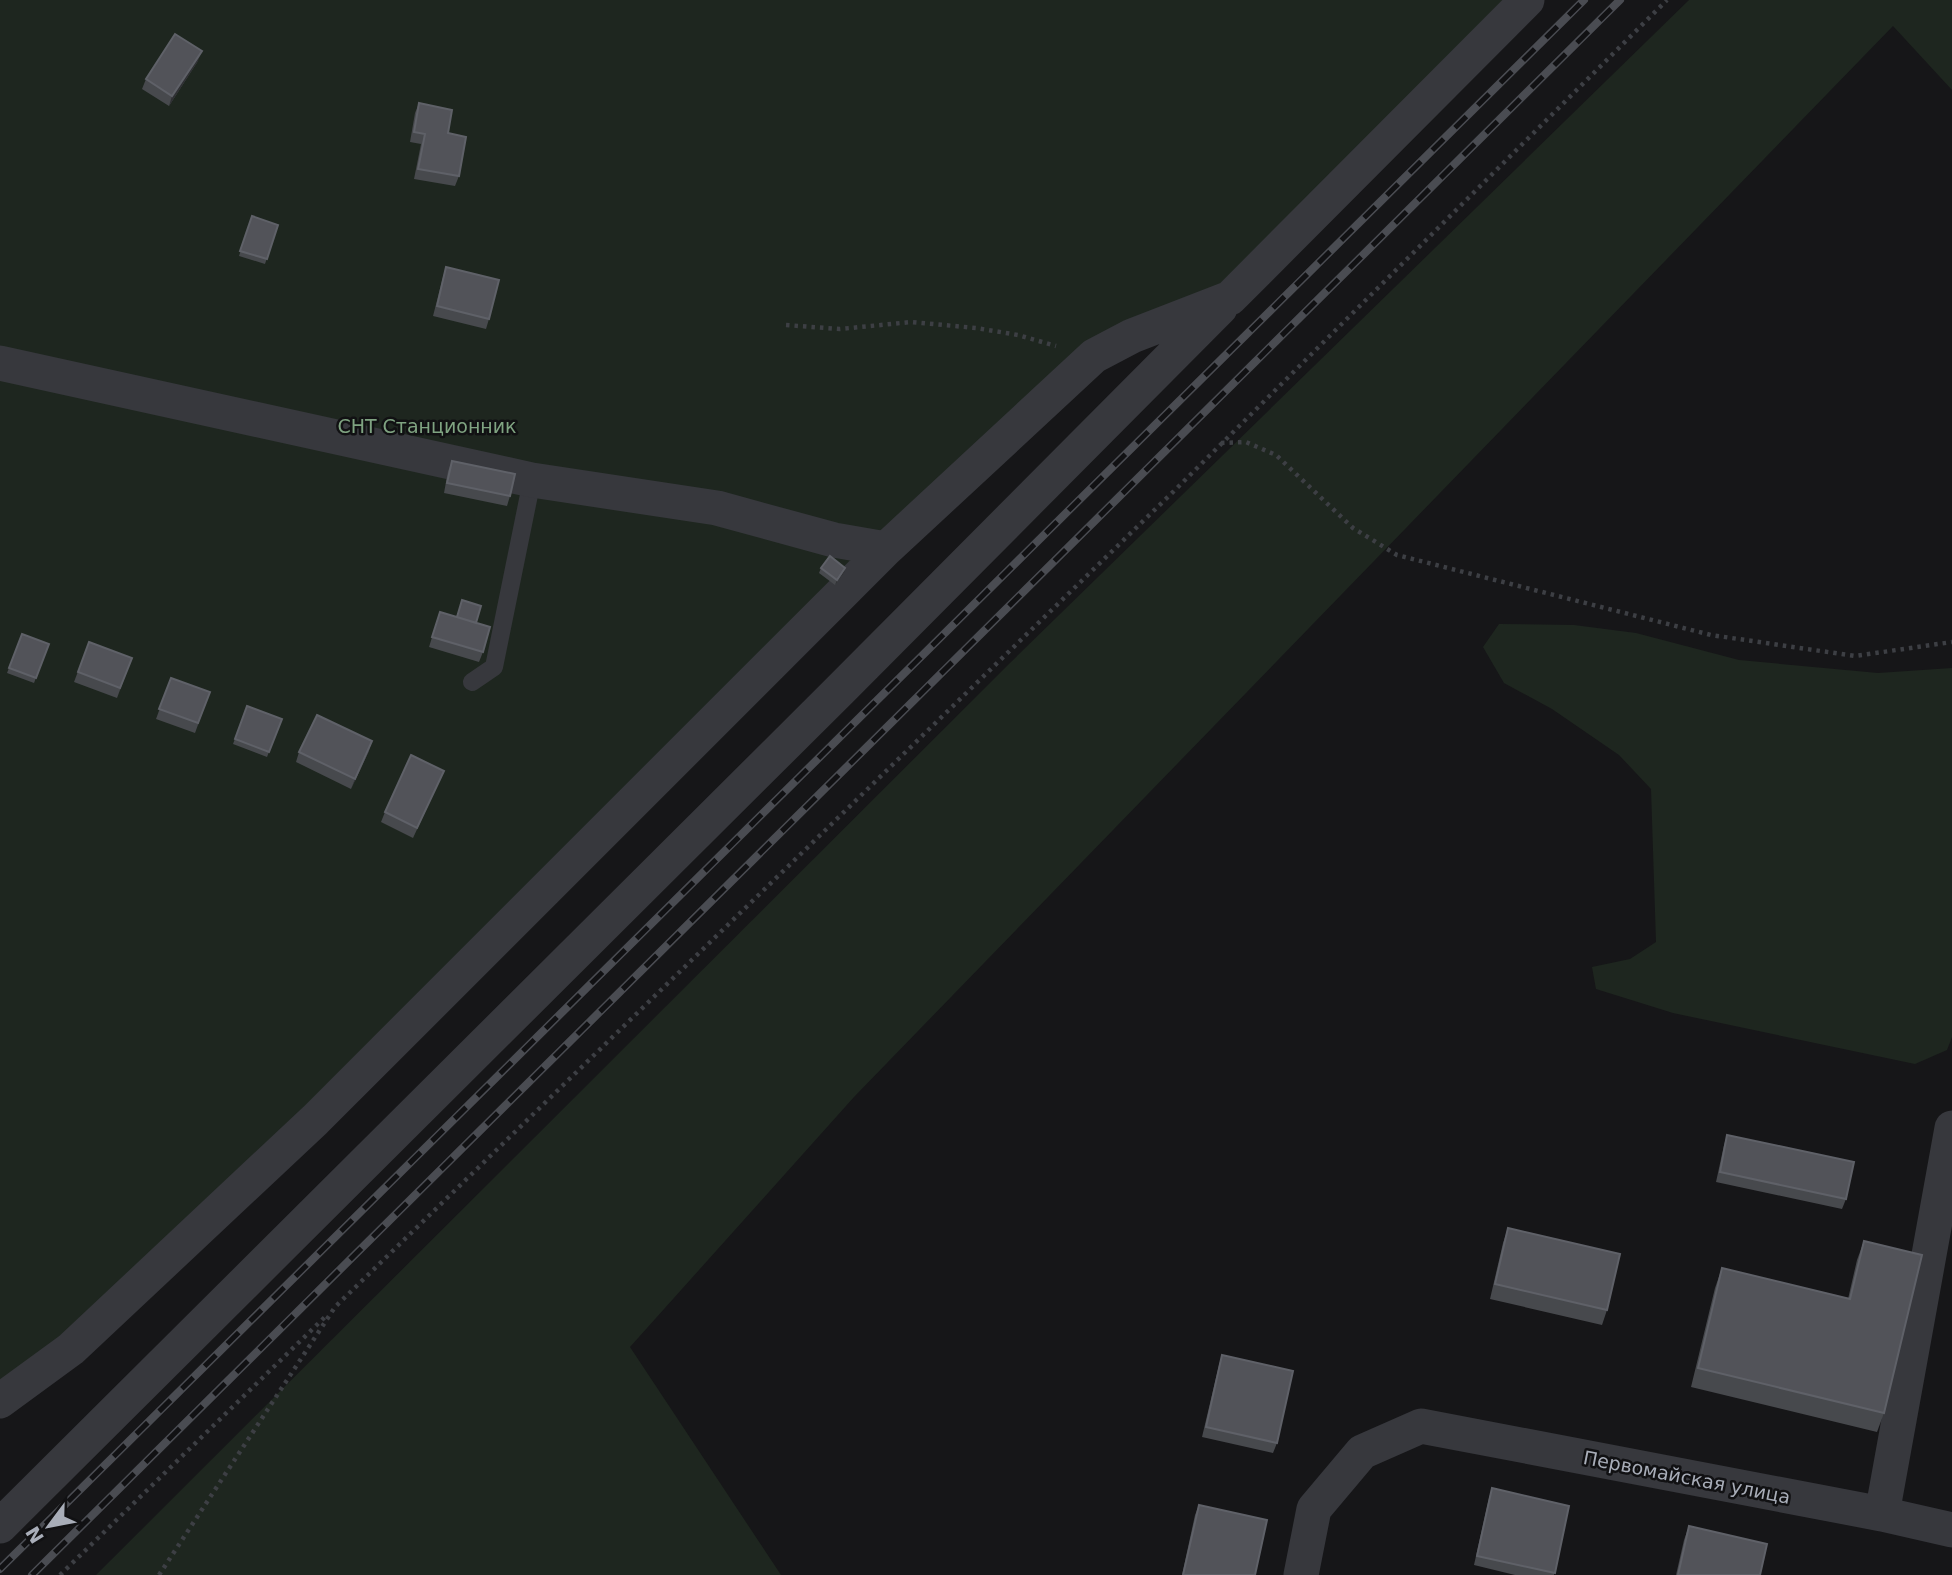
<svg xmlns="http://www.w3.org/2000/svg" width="1952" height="1575" font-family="'DejaVu Sans',sans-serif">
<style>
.green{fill:#1e261f}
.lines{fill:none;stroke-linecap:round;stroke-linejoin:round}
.path{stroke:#3d3f44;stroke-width:4.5;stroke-dasharray:3.5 5;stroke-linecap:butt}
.service{stroke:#37383d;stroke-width:18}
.minor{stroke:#37383d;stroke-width:35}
.rail-casing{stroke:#4a4c52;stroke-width:8}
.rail{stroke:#111113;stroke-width:5;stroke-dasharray:16;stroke-linecap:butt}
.wall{fill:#47494d}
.shaded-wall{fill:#2f3033}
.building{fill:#525359;stroke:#5f6168;stroke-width:2}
.labels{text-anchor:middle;stroke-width:5;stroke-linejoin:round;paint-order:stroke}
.park-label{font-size:19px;fill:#7fa381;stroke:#111113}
.street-label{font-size:19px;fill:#a8adb8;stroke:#111113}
</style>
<rect width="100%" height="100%" fill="#161618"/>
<path class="green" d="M0,0h1538l-301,299 -136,62 -1101,1048z
M1689,0h263v90l-59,-64 -1039,1071 -224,250 151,228h-685l915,-913z
M1499,624l75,1 62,8 103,27 139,13 74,-5v369l-5,13 -32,14 -242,-51 -77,-24 -4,-22 38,-8 26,-17 -5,-153 -32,-34 -67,-46 -48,-26 -21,-36z"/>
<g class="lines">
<path class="path" d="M786,325l54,4 71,-7 65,6 42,7 38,11
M1221,443l25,-1 30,13 77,73 44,27 314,80 144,21 97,-14
M60,1575l267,-260
M159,1575l176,-268 839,-816 493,-491"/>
<path class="service" d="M472,682l22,-15 38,-187"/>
<path class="minor" d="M0,363l532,117 185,28 117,32 52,9
M0,1401l71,-52 244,-229 571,-571 208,-193 38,-20 98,-38 297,-298
M1882,1514l70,-386
M0,1526l840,-836 380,-382
M1301,1575l13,-66 48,-57 59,-26 461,88 70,16"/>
<g class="rail-casing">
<path id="rail" d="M0,1569l1584,-1569
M32,1575l1588,-1575"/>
</g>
<use href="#rail" class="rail"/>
</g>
<path class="wall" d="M198,61l-29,45 -27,-17 4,-10z
M419,103l29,30 11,43 -4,10 -41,-7 7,-35 -11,-2 5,-29z
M252,216l26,9 -13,39 -26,-8z
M446,267l43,52 -3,10 -53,-13 10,-39z
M452,461l58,35 -3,10 -63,-13 4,-22z
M821,568l23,5 -9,12 -16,-12z
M440,612l36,11 7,29 -4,10 -50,-15z
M22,634l27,10 -15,39 -27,-10z
M89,642l43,16 -15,40 -43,-16z
M171,678l39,14 -15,41 -39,-14z
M247,706l35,13 -15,38 -34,-13z
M369,751l-18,38 -55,-27 3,-10z
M440,780l-27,58 -32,-16 4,-10z
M1727,1135l119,64 -4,10 -126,-27 8,-37z
M1508,1228l99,82 -5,15 -112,-26 13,-56z
M1864,1241l20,172 -7,19 -186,-45 24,-99 7,-20 126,31 9,-39z
M1222,1355l55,88 -4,10 -71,-16 17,-72z
M1492,1488l77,18 -15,69h-39l-41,-10 15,-67z
M1199,1505l56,70h-73l13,-60z
M1689,1526l71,49h-84l8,-35z"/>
<path class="shaded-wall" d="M202,51l-4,10 -29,45 3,-10z
M845,568l-1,5 -9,12 2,-5z
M372,741l-3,10 -18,38 4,-10z"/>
<path class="building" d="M175,34l27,17 -30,45 -26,-17z
M419,103l33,7 -4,23 18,4 -7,39 -41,-7 7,-35 -11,-2z
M252,216l26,9 -11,34 -27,-8z
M446,267l53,13 -10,39 -52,-13z
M452,461l63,13 -5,22 -63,-13z
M830,556l15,12 -8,12 -16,-12z
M462,600l19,6 -5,17 -19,-6z
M440,612l50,15 -7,25 -51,-15z
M22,634l27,10 -13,34 -27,-10z
M89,642l43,16 -12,30 -42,-16z
M171,678l39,14 -12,31 -39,-14z
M247,706l35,13 -13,33 -34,-13z
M317,715l55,26 -17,38 -56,-27z
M411,755l33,16 -27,57 -32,-16z
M1727,1135l127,27 -8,37 -126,-27z
M1508,1228l112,26 -13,56 -112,-26z
M1864,1241l58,14 -38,158 -186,-45 24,-100 128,31z
M1222,1355l71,16 -16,72 -71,-16z
M1492,1488l77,18 -14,67 -78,-17z
M1199,1505l68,15 -12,55h-72z
M1689,1526l78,18 -7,31h-82z"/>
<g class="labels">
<g class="park-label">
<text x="427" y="433">СНТ Станционник</text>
</g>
<g class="street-label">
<text transform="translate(1687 1477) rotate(11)" y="7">Первомайская улица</text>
</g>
</g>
<g transform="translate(49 1526) rotate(238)" stroke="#111113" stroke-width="5" paint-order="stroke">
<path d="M0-5L12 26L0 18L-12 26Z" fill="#a8adb8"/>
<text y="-10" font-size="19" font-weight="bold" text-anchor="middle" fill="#a8adb8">N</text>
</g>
</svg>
